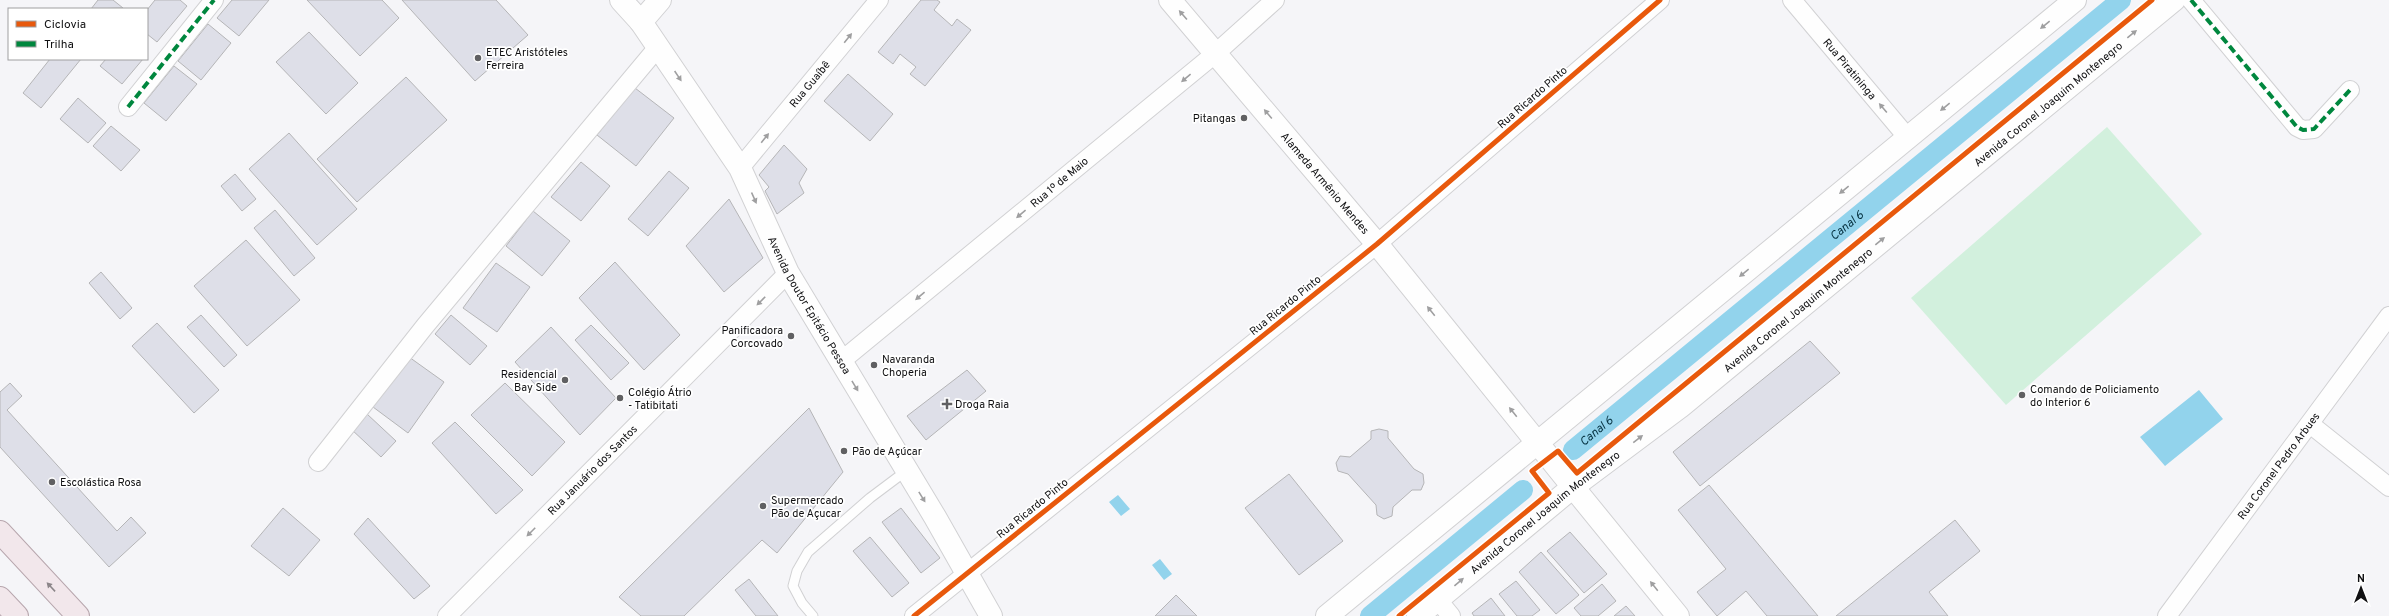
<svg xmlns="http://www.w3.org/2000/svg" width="2389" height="616" font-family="Overpass,sans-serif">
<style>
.green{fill:#d2f0dd}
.water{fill:#92d3ec}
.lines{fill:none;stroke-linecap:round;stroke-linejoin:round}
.canal{stroke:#92d3ec;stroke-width:20}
.building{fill:#dedfe8;stroke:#b5b5b7}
.service-casing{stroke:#d1d1d3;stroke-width:11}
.minor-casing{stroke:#d1d1d3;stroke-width:20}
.tertiary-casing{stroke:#d1d1d3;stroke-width:24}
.secondary-casing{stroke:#d1d1d3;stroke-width:24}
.primary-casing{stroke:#b7a6ad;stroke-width:24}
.service{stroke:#fefefe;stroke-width:9}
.minor{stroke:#fefefe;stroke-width:18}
.tertiary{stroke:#fefefe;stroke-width:22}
.secondary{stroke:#fefefe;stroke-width:22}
.primary{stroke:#f2e7eb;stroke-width:22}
.quiet{stroke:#00873e;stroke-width:4;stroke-dasharray:8 4;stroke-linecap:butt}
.cycleway-casing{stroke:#fff;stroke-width:8}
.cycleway{stroke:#e8590c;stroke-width:5}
.oneway{fill:#9f9fa0}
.oneway2{fill:#8c8689}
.poi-dot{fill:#606062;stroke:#fff;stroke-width:1.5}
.labels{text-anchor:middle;stroke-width:3.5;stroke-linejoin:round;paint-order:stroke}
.poi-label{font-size:11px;fill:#101012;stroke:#fff;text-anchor:start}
.street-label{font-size:11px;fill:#101012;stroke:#fff}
.water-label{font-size:12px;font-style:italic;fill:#04303f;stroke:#fff}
</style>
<rect width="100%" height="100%" fill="#f5f5f8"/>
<path class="green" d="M2107,127l95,107 -196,171 -95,-107z"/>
<path class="water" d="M2199,390l24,29 -58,47 -25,-29z
M1118,495l12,14 -9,7 -12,-14z
M1160,559l12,15 -8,6 -12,-15z"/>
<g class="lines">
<g class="canal">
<path id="s1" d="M1573,450l548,-450"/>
<path d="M1370,616l153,-126"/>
</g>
</g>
<path class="building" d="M98,0h15l10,8 -32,1z
M155,0h25l7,6 -30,36 -10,-8v-24z
M232,0h37l-30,36 -22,-18z
M307,0h75l17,18 -39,38z
M402,0h94l32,35 -53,46z
M921,0h16l3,2 -6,8 18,16 5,-7 14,11 -46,56 -15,-12 6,-7 -16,-13 -7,10 -15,-12z
M208,24l23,19 -30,37 -23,-19z
M309,32l49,51 -32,31 -50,-52z
M50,59h31l-40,49 -18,-15z
M106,59h37l-21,25 -22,-18z
M174,66l23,18 -31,37 -22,-18z
M848,74l45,40 -23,27 -46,-40z
M406,77l41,43 -90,82 -40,-43z
M635,88l39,30 -38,48 -39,-31z
M78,98l28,25 -18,20 -28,-24z
M111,126l29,24 -19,21 -28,-25z
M289,133l68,76 -40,36 -68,-76z
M784,145l23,24 -8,14 5,10 -27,21 -12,-23 4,-4 -10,-12z
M581,162l29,24 -29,35 -30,-24z
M669,171l20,17 -41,48 -20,-17z
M235,174l21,25 -14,12 -21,-25z
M729,199l34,59 -39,34 -38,-46z
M275,210l40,48 -21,18 -40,-48z
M533,211l37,30 -28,35 -36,-30z
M246,240l54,60 -53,46 -53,-60z
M615,262l65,73 -36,35 -65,-72z
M496,263l34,24 -33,45 -34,-24z
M101,272l31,36 -12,11 -31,-36z
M201,315l36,40 -13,12 -37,-40z
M451,315l36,31 -17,19 -35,-31z
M157,323l62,67 -25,23 -62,-67z
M591,325l38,38 -18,17 -36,-40z
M551,327l65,71 -36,37 -65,-73z
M1810,341l30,32 -140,113 -27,-34z
M409,357l35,25 -36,51 -35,-26z
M967,370l19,21 -60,49 -19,-24z
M10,383l12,13 -15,14 110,121 14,-14 15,16 -37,34 -109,-120v-55z
M505,383l60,59 -33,34 -61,-61z
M809,408l34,64 -66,81 -15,-13 -78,76h-43l-22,-19z
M367,414l29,27 -15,16 -30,-28z
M455,422l68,68 -27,24 -64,-71z
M1379,429l9,2v7l26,31 9,5 1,9 -3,7h-9l-19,17 -1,9 -8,3 -7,-4 -1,-10 -28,-31 -10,-3 -2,-8 4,-7 10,1 21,-18v-8z
M1289,474l54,67 -44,34 -54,-67z
M1709,485l109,131h-51l-21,-25 -29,25 -20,-24 29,-23 -48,-59z
M283,508l37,32 -31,36 -38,-30z
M901,508l39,50 -19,15 -39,-51z
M368,518l62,68 -16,13 -60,-65z
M1955,520l25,31 -51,41 19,24h-112z
M1570,532l37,42 -23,19 -37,-42z
M870,537l39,46 -17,14 -39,-46z
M1541,552l38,43 -23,19 -37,-42z
M749,579l29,37h-22l-21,-26z
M1516,581l24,29 -8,6h-15l-18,-22z
M1602,584l14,17 -18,15h-17l-7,-8z
M1176,595l21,21h-42z
M1491,598l14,18h-31l-2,-3z
M1626,606l9,10h-21z"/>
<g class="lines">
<g class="service-casing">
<path id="service" d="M813,616l-11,-13 -9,-17 4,-15 11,-19 62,-54 36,-27"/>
</g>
<g class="minor-casing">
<g id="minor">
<path id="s2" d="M1792,0l116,138"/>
<path d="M2191,0l106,127 6,3 11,-1 36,-39"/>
<path d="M128,107l86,-107"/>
<path id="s3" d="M740,168l139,-168"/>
<path d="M840,362l376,-309 59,-53"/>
<path d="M2310,424l79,63"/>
<path d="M318,462l107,-136 233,-279"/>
<path d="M1438,600l13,16"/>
<path id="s4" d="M447,616l341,-343"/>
<path d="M914,616l463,-372 283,-244"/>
<path id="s5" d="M2167,616l222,-300"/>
</g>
</g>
<g class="tertiary-casing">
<path id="tertiary" d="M641,22l19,-22
M1573,487l105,129"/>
</g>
<g class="secondary-casing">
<g id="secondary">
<path id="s6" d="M621,0l20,22 99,146 48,105 147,244 56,99"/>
<path id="s7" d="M1170,0l207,244 196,243"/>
<path d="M1327,616l748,-616"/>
<path id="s8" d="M1418,616l155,-129 107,-80 494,-407"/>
</g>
</g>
<g class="primary-casing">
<path id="primary" d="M0,532l78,84
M0,598l17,18"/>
</g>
<use href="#service" class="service"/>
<use href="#minor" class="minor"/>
<use href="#tertiary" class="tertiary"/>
<use href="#secondary" class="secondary"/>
<use href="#primary" class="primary"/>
<path class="quiet" d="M2191,0l106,127 6,3 11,-1 36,-39
M128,107l86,-107"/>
<g class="cycleway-casing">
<path id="cycleway" d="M914,616l463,-372 283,-244
M1399,616l150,-123 -17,-22 26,-20 19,22 575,-473"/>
</g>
<use href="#cycleway" class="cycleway"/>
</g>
<defs><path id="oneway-solid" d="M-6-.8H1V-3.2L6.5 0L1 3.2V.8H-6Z"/></defs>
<g class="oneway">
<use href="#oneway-solid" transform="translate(1183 15) rotate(-131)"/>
<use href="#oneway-solid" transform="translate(2045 25) rotate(141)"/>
<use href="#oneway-solid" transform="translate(2132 34) rotate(-39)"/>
<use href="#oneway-solid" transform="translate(848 38) rotate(-51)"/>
<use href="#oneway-solid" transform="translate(678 76) rotate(56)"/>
<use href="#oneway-solid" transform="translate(1186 78) rotate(140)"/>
<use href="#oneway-solid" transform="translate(1945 107) rotate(141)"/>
<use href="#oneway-solid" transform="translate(1883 108) rotate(-130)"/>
<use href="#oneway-solid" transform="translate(1268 114) rotate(-130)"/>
<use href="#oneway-solid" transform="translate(765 138) rotate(-51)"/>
<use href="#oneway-solid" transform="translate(1844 190) rotate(141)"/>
<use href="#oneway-solid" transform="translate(754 198) rotate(66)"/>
<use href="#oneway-solid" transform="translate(1021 214) rotate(140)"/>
<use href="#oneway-solid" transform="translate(1880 241) rotate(-39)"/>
<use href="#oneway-solid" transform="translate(1744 273) rotate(141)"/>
<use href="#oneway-solid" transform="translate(920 296) rotate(140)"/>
<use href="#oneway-solid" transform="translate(761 301) rotate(135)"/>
<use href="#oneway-solid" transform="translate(1431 311) rotate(-129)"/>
<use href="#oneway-solid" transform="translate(855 386) rotate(59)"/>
<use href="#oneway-solid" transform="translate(1513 412) rotate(-129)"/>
<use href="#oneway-solid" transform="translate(1638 439) rotate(-38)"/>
<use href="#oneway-solid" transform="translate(922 497) rotate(58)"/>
<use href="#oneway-solid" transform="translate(531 532) rotate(135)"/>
<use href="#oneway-solid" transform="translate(1459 582) rotate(-40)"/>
<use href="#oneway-solid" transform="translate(1654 586) rotate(-129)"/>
</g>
<use class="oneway2" href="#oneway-solid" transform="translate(51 587) rotate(-133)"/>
<g class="poi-dot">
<circle cx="478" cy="58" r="4"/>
<circle cx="1244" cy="118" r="4"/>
<circle cx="791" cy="336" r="4"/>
<circle cx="874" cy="365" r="4"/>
<circle cx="565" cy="380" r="4"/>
<circle cx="2022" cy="395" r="4"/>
<circle cx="620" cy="398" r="4"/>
<path d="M945 398h4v4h4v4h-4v4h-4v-4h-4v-4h4z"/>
<circle cx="844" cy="451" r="4"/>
<circle cx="52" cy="482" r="4"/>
<circle cx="763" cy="506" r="4"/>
</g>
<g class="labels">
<g class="poi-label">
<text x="486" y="56">ETEC Aristóteles<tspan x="486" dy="13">Ferreira</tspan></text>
<text x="1236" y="122" text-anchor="end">Pitangas</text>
<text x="783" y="334" text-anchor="end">Panificadora<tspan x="783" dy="13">Corcovado</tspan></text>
<text x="882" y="363">Navaranda<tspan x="882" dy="13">Choperia</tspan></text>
<text x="557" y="378" text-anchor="end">Residencial<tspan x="557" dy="13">Bay Side</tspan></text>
<text x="2030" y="393">Comando de Policiamento<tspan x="2030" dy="13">do Interior 6</tspan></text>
<text x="628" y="396">Colégio Átrio<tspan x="628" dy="13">- Tatibitati</tspan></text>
<text x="955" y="408">Droga Raia</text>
<text x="852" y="455">Pão de Açúcar</text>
<text x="60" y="486">Escolástica Rosa</text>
<text x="771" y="504">Supermercado<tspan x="771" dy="13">Pão de Açucar</tspan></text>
</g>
<g class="street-label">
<text dy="4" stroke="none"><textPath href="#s2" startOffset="90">Rua Piratininga</textPath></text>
<text dy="4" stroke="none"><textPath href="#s3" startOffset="109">Rua Guaíbê</textPath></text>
<text transform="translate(1532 97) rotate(-41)" y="4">Rua Ricardo Pinto</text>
<text dy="4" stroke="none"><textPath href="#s8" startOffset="812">Avenida Coronel Joaquim Montenegro</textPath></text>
<text transform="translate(1059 182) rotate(-40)" y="4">Rua 1º de Maio</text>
<text dy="4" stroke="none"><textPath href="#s7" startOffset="240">Alameda Armênio Mendes</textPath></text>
<text dy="4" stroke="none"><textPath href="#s6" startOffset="360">Avenida Doutor Epitácio Pessoa</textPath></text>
<text transform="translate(1285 305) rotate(-39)" y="4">Rua Ricardo Pinto</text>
<text dy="4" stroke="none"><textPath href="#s8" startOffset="488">Avenida Coronel Joaquim Montenegro</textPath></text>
<text dy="4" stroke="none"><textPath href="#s5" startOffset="187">Rua Coronel Pedro Arbues</textPath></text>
<text dy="4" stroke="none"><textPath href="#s4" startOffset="206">Rua Januário dos Santos</textPath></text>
<text transform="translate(1032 508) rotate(-39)" y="4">Rua Ricardo Pinto</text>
<text dy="4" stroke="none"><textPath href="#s8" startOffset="164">Avenida Coronel Joaquim Montenegro</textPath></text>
</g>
<g class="water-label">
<text dy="4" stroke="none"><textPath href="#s1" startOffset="354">Canal 6</textPath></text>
<text dy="4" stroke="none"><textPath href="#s1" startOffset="30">Canal 6</textPath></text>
</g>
</g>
<rect x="8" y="8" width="140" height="52" fill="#ffffff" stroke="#9f9fa0"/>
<rect x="16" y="21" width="20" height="6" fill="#e8590c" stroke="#9f9fa0"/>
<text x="44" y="28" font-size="12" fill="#101012">Ciclovia</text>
<rect x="16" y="41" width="20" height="6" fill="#00873e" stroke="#9f9fa0"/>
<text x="44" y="48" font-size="12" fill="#101012">Trilha</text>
<g transform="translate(2361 588)" stroke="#ffffff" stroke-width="3" paint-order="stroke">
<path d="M0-3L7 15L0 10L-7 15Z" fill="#101012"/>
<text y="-6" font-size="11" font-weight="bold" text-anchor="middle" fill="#101012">N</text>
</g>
</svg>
